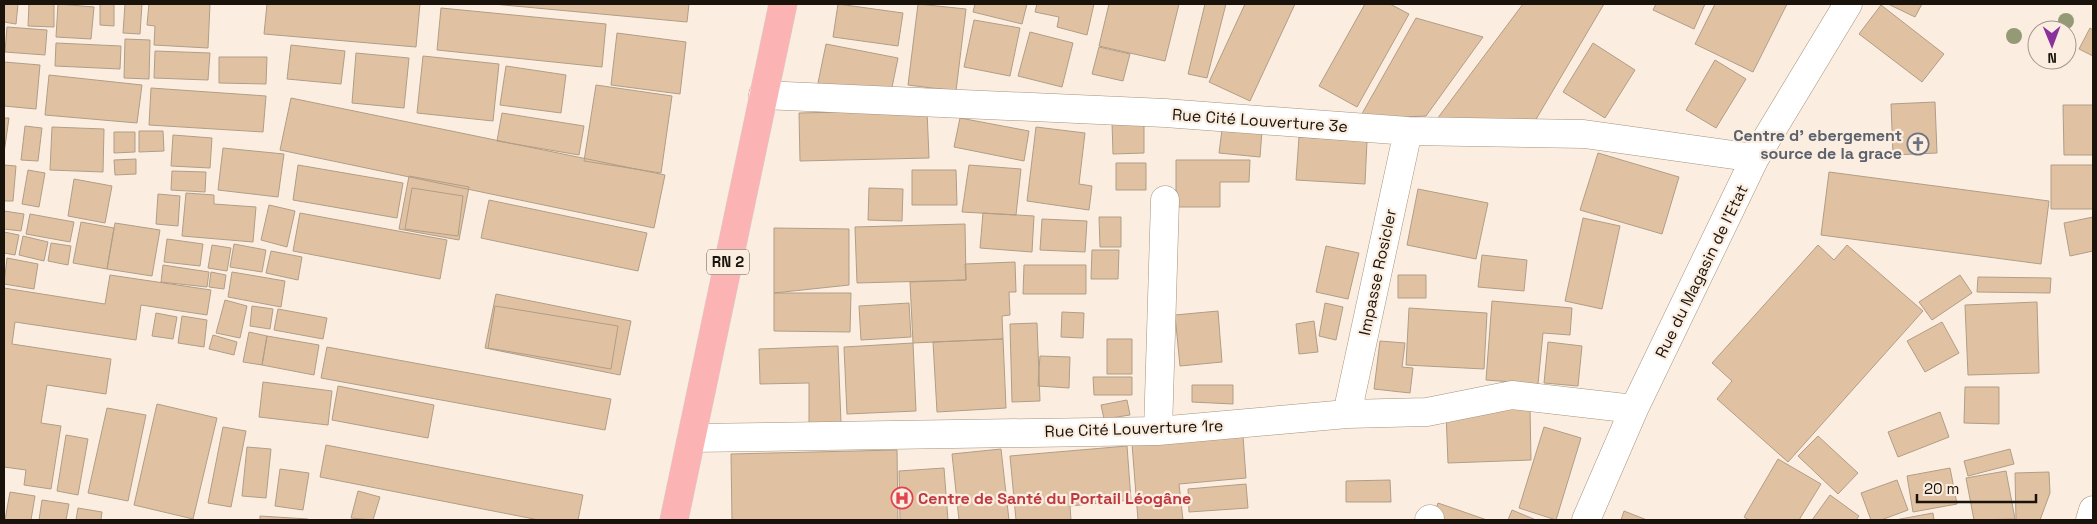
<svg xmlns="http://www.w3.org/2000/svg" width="2097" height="524" font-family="'Space Grotesk',sans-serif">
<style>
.building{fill:#e0c2a2;stroke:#b19d87}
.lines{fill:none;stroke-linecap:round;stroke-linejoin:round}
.minor-casing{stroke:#a6927c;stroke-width:29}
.major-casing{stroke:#d6d5d3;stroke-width:29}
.minor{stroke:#fff;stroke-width:28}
.major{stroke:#fbb3b3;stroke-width:28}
.tree{fill:#949a76}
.labels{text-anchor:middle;stroke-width:4.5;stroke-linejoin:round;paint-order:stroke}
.shield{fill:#fbeee0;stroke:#5e554b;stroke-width:1}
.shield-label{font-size:15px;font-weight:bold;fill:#1a130b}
.street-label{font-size:16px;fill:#1a130b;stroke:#fbeee0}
.worship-label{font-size:16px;font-weight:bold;fill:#5b616d;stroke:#fbeee0;text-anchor:end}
.health-label{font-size:16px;font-weight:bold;fill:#be3a42;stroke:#fbeee0;text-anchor:start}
</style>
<rect width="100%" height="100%" fill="#fbeee0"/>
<path class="building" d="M4,4h14l-2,20 -12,-2z
M29,4h25v23l-26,-1z
M58,4l36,3 -3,32 -35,-2z
M100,4h14v22l-14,-1z
M125,4h17l-2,30 -17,-1z
M149,4h61l-2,44 -54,-3 1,-19 -8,-1z
M267,4h153l-4,43 -152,-13z
M493,4h196l-2,18z
M838,4l65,9 -5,33 -65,-9z
M918,4l48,5 -10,82 -48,-6z
M975,4h52l-5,20 -49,-12z
M1037,4h57l-7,31 -30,-8 2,-10 -24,-5z
M1109,4h70l-14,57 -66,-15z
M1205,4h21l-19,74 -19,-4z
M1245,4h50l-45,97 -41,-19z
M1365,4h25l19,10 -52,93 -38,-21z
M1523,4h81l-69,117 -98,-2z
M1656,4h49l-11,25 -41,-19z
M1715,4h72l-34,68 -58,-28z
M1888,4h34l-7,13z
M1881,5l63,49 -22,28 -63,-48z
M441,8l165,16 -4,43 -165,-17z
M1416,18l67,19 -57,79 -67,3z
M974,20l46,8 -10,48 -46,-9z
M7,27l40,3 -2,25 -40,-3z
M2090,28l3,2v26l-14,-7z
M1030,32l43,11 -11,44 -44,-11z
M617,33l69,9 -6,52 -69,-9z
M125,39l25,1 -1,39 -25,-1z
M56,43l65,3 -1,23 -65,-3z
M1593,43l42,27 -30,48 -42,-26z
M826,44l72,14 -8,39 -72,-14z
M291,45l54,6 -4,33 -54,-5z
M1099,47l31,7 -7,27 -31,-7z
M155,51l55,2 -2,27 -54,-2z
M356,53l53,5 -5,50 -52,-5z
M423,56l76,8 -6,57 -76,-8z
M219,57h48l-1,27 -47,-1z
M1715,60l31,19 -30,49 -30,-18z
M4,62l36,3 -4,44 -32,-3z
M506,66l60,9 -5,38 -61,-8z
M49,75l93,10 -5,38 -92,-8z
M596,85l76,11 -11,77 -77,-12z
M151,88l115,8 -3,36 -114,-7z
M291,98l374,77 -11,53 -374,-78z
M1935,102l2,51 -44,2 -2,-51z
M2063,105h30v50h-29z
M927,110l2,48 -129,3 -1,-48z
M502,113l82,13 -5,29 -82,-14z
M4,118h5l-5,35z
M960,118l69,13 -5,30 -70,-14z
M1112,122h32v31l-31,1z
M1223,122l39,9 -2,26 -41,-4z
M25,126l17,2 -4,33 -17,-1z
M52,127l52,2 -1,43 -53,-2z
M1036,127l49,6 -6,51 13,2 -3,24 -62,-9z
M139,131h24l1,20 -25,1z
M114,132h21v20l-21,1z
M173,135l39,3 -2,30 -39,-2z
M1299,137l68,4 -2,43 -69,-4z
M223,148l61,6 -6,43 -60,-7z
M1598,153l81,24 -17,57 -82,-24z
M136,159v15l-21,1 -1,-15z
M1176,160h74l-1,22h-29v25h-44z
M1116,163h30v27h-30z
M4,165l12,1 -3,35h-9z
M298,165l105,18 -6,35 -104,-18z
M969,165l52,4 -5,46 -54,-3z
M2051,165h42v44h-42z
M28,170l17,3 -6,34 -17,-3z
M912,170h44l1,35h-45z
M172,171l34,1 -1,20 -34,-2z
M1829,172l220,29 -8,63 -220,-29z
M409,176l60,11 -10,53 -60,-11z
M74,179l38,7 -7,37 -37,-7z
M412,188l51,8 -5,40 -53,-7z
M869,188l34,1 -1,32 -34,-1z
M1418,189l70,14 -12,56 -69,-14z
M186,193l28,2v9l42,3 -3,35 -71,-6z
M158,194l22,2 -2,30 -22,-2z
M489,200l158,33 -9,38 -157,-33z
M269,205l26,6 -8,36 -26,-7z
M4,211l20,3 -3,17 -17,-2z
M300,213l147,27 -7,39 -147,-28z
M983,213l51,3 -2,36 -52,-4z
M30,214l44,8 -4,20 -44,-8z
M1099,217h22v30h-21z
M2093,217v34l-23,5 -6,-33z
M1583,218l37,8 -18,83 -37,-8z
M1042,219l45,2 -2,31 -45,-2z
M81,222l33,6 -7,41 -34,-6z
M115,223l45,7 -8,46 -45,-7z
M965,224l1,56 -109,3 -2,-56z
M774,228l75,1v56l-75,8z
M4,232l15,3 -4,20 -11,-2z
M23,236l25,6 -4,19 -25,-6z
M167,239l36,5 -3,22 -36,-4z
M51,243l20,3 -3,19 -20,-4z
M234,244l32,6 -4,22 -32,-5z
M212,245l19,3 -4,23 -19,-3z
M1818,245l16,15 13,-15 76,66 -135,151 -71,-63 15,-18 -20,-18z
M1326,246l33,7 -11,46 -32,-7z
M1092,250h27l-1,29h-27z
M271,251l31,6 -4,23 -32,-7z
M1482,255l45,5 -3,31 -46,-4z
M7,258l31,6 -4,25 -30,-5z
M1015,262l1,30h-7l1,23 -8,1 1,23 -90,4 -3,-61 56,-2 -1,-16z
M163,265l46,7 -2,15 -46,-5z
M1024,265h62v29h-63z
M211,272l15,3 -2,14 -15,-2z
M232,272l53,9 -4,26 -53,-10z
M110,275l101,15 -4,25 -66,-10 -5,35 -121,-18 -3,22 99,15 -5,35 -59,-9 -6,38 20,3 -10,63 -27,-4 2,-15 -22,-3v-179l101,16z
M1398,275h28v23h-28z
M1960,275l12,18 -40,27 -13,-18z
M1978,277l73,1 -1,15 -73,-1z
M774,293h77l-1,39 -76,-1z
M496,294l135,27 -11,54 -135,-27z
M225,300l22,6 -7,32 -24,-5z
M1492,301l80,7 -2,27 -27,-2 -5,51 -52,-4z
M2037,302l2,71 -71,2 -3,-70z
M909,303l2,34 -50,3 -2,-34z
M1325,303l18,4 -7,33 -17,-4z
M252,306l21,3 -3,20 -20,-3z
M495,306l123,20 -7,43 -123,-21z
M1409,308l78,5 -3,56 -78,-4z
M278,309l49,9 -4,21 -49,-9z
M1218,311l4,51 -42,4 -5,-51z
M1062,312l22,1 -1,25 -22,-1z
M156,313l21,4 -4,22 -21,-3z
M182,316l25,4 -3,27 -26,-4z
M1314,321l4,31 -19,2 -3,-30z
M1942,322l17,31 -34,19 -18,-31z
M1037,323l3,78 -28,1 -2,-78z
M249,332l18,4 -5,29 -19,-3z
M213,335l24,7 -3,13 -25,-6z
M267,336l52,9 -5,30 -52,-10z
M1003,339l3,69 -69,4 -4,-70z
M1107,339h25v35h-25z
M1380,341l25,2 -3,24 11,1 -3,25 -36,-4z
M1548,342l34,4 -4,40 -34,-3z
M913,343l3,68 -69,3 -3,-67z
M838,346l3,77 -32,1v-41l-49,1 -1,-35z
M327,347l284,52 -6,31 -284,-52z
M1040,356l30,1 -1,31 -31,-2z
M1093,377h39v18h-38z
M263,382l69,9 -4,34 -69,-8z
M1192,385h41v19l-41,-2z
M338,386l96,19 -6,33 -96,-18z
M1965,387h34v37l-35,-1z
M1127,400l3,15 -26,4 -3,-14z
M157,404l60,14 -24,101 -59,-14z
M107,408l39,7 -18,86 -40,-8z
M1530,408l1,52 -83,3 -2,-51z
M1940,412l9,25 -51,20 -10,-25z
M223,427l23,4 -15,76 -23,-4z
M1544,427l37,11 -25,82 -37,-12z
M66,435l22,4 -10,56 -21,-4z
M1243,436l3,42 -67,6 4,36h-45l-6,-76z
M1818,436l40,37 -20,21 -40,-38z
M326,445l257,50 -5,25h-39l-219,-43z
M1127,446l4,54 -61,6 1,14h-55l-6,-64z
M247,447l24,2 -5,49 -24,-2z
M1001,449l8,71h-50l-7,-66z
M2010,449l4,15 -46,12 -4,-15z
M897,450l1,70h-166l-1,-66z
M1778,459l43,25 -22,36h-50l-5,-3z
M944,468l4,52h-48l-1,-49z
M1950,468l7,36 -44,8 -6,-36z
M280,469l29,4 -6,37 -28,-4z
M2006,471l9,48 -41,1 -8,-42z
M2049,472l1,21 -10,27h-24l-1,-47z
M1390,480l1,22h-45v-21z
M1897,480l11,30 -27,10h-10l-10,-27z
M1246,484l2,24 -59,4 -1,-23z
M358,491l22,6 -7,23 -22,-2z
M10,492l25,4 -4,24h-26z
M1830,495l29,21 -3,4h-44z
M42,500l27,4 -3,16h-27z
M1438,503l49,17h-55z
M78,508l24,4 -1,8h-25z
M1512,510l24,10h-28z
M1624,511l23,9h-26z
M1933,513l1,7h-39z
M260,516l48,3v1h-48z"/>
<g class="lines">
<g class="minor-casing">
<path id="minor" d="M763,95l402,18 243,18 176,3 171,24
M1347,414l61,-283
M1158,431l7,-231
M692,438l466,-7 189,-17 80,-2 85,-17 122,14
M1429,520l1,-1
M1586,520l48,-111 121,-251 93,-154
M2090,520l3,-10"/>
</g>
<g class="major-casing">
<path id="major" d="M674,520l109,-516"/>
</g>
<use href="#minor" class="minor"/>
<use href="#major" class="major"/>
</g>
<g class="tree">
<circle cx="2066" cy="21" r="8"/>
<circle cx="2014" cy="36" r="8"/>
</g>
<defs>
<g id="church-ring" transform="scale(1.125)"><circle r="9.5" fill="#fbeee0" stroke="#6b7280" stroke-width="1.5"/><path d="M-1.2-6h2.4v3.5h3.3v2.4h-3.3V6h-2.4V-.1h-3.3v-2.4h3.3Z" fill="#6b7280"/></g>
<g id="hospital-ring" transform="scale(1.125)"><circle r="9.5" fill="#fbeee0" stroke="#e0444e" stroke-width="1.5"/><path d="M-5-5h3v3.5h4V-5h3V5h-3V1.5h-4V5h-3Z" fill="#e0444e"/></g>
</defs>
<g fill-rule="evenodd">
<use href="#church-ring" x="1918" y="144"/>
<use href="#hospital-ring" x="902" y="498"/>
</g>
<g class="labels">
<rect class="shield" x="707" y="249.5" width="42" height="25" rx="4"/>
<g class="shield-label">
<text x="728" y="267">RN 2</text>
</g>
<g class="street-label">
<text transform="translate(1260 120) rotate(4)" y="6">Rue Cité Louverture 3e</text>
<text transform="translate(1701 271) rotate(-64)" y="6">Rue du Magasin de l'Etat</text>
<text transform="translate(1377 272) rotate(-78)" y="6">Impasse Rosicler</text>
<text transform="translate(1134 428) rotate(-2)" y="6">Rue Cité Louverture 1re</text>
</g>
<g class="worship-label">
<text x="1902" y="141">Centre d' ebergement<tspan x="1902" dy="18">source de la grace</tspan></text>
</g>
<g class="health-label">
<text x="918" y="504">Centre de Santé du Portail Léogâne</text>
</g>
</g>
<rect width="2097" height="524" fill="none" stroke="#1a130b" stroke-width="10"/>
<g transform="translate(2052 45) rotate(179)"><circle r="24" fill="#fbeee0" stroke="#a1968b"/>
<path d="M0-4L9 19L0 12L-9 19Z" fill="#8b319c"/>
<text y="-8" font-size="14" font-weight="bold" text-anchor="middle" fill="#1a130b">N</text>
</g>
<path d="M1917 494v8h119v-8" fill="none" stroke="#1a130b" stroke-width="2.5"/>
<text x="1924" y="494" font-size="15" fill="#1a130b" stroke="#fbeee0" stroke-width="4" paint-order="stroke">20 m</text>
</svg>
